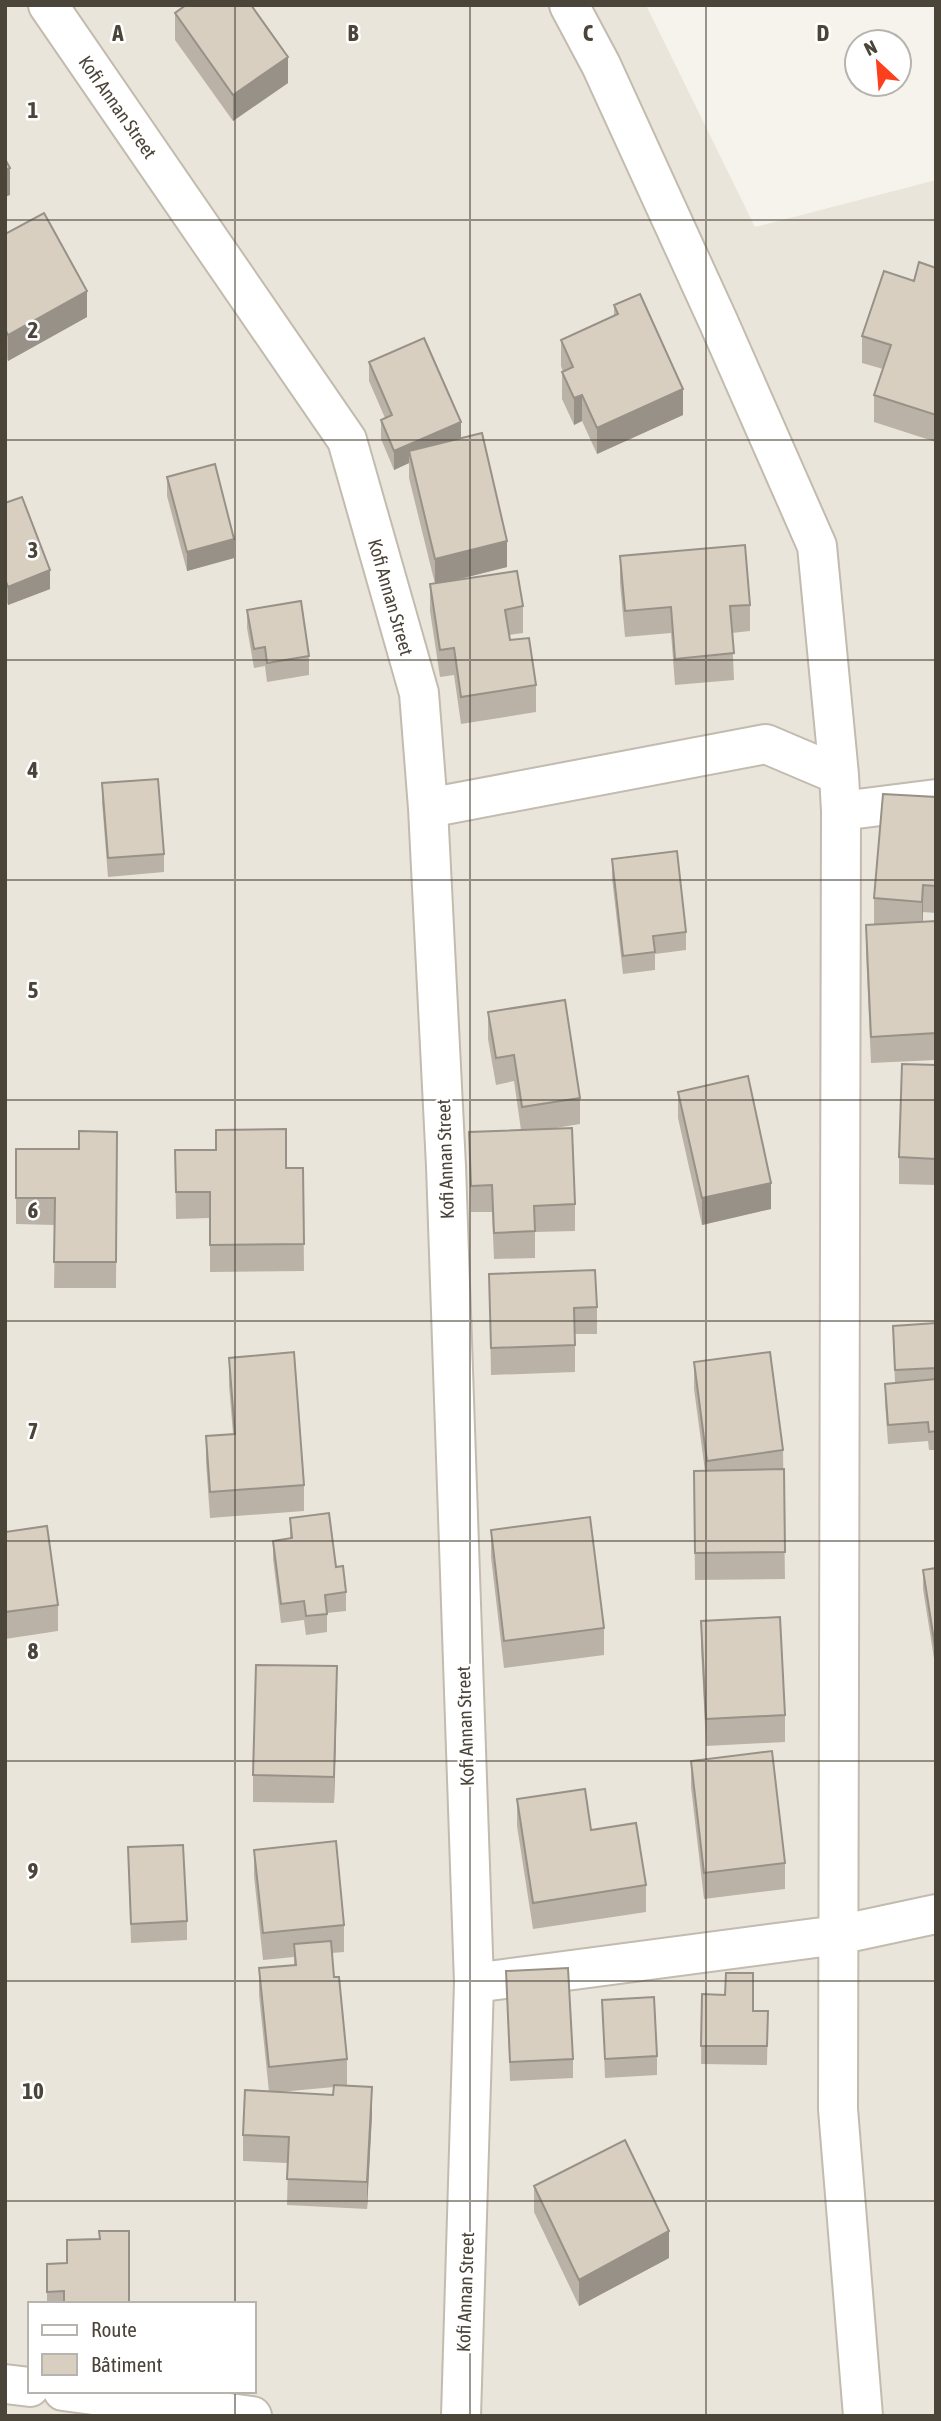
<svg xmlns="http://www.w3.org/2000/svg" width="941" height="2421" font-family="'Asap Condensed',sans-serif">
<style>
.residential{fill:#eae5da;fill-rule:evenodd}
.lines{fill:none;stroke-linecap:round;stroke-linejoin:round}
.minor-casing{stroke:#c2bbae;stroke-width:42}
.minor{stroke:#fff;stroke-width:38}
.wall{fill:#bab2a6;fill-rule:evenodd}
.shaded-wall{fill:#979187}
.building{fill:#d8cfc1;stroke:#979187;stroke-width:2}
.grid{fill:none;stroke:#4b4439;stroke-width:2;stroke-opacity:0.55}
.labels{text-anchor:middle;stroke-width:5;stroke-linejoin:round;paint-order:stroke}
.street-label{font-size:19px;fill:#4b4439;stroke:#fff}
.grid-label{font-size:23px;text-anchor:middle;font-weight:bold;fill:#4b4439;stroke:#fff;stroke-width:5;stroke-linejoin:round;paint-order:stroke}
</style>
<rect width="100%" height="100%" fill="#f6f3ec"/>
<path class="residential" d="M5,5h641l109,222 181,-47v2236h-931zM30,2304h224v87h-224z"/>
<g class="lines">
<g class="minor-casing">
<path id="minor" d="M48,5l299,435 72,253 9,115 18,358 28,817 -13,433
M569,5l32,60 117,256 99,225 22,229
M428,808l338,-64 73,31 2,36 -3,1298 25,307
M841,811l95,-12
M474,1983l364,-48 98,-21
M5,2384l25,3
M63,2391l189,25"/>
</g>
<use href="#minor" class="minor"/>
</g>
<path class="wall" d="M175,13l113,70 -55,38 -58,-81z
M5,234l82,83 -79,44 -3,-6z
M936,268v174l-62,-20v-27l9,-26 -21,-6v-27l52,-55z
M614,305l69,110 -86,39 -15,-33 -8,4 -12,-26v-27h1l-2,-6v-26l53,-25z
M369,362l92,77 46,128 -54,14 70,25v27l-14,2 1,5 26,45v27l-75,12 -7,-49 -14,2 -10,-66v-27h5l-26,-106v-15l-15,7 -13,-31v-19l4,-2 -16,-37z
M167,477l67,81 -47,13 -20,-75z
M5,503l45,86 -42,16 -3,-8z
M620,556l130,49v26l-18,2 2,47 -59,5 -4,-52 -46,4 -5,-54z
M247,610l62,46v19l-42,7 -2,-16 -11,2 -7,-40z
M102,783l62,71v18l-56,5 -6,-75z
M936,797v116l-13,-1v10l13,-1v139l-65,3 -5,-112v-26l8,-1v-26z
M612,859l74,73v18l-31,4v16l-32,4 -11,-96z
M488,1012l92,86v26l-30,5 25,75v27l-40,1v26l-41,1 -2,-47h-21l-2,-80 52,-2 -7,-49 -18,4 -8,-46z
M936,1065v120l-37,-1v-27z
M678,1092l93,117 -69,16 -24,-107z
M117,1132l-1,156h-62l1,-63 -39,-1v-75h63z
M175,1150l111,18h17l1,103 -94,1v-54l-34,1z
M489,1274l108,33v27h-22v38l-84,3z
M936,1323v127h-7l-1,-9 -40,3 -3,-42v-18l10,-1 -2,-57z
M229,1358l75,127v26l-94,7 -4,-56v-26l27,-2 -4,-49z
M694,1362l89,88 2,129 -90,1 -1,-83 11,-26 -11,-82z
M290,1518l46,49 10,25v19l-19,2v19l-21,3 -2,-15 -23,3 -8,-64v-18l17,-2z
M491,1530l113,98v27l-100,13 -13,-111z
M5,1532l53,73v26l-53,8z
M936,1568v103l-13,-82v-19z
M701,1621l84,94v27l-79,4 -5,-99z
M337,1693l-3,110 -81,-1v-27z
M691,1761l94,102v26l-81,10 -13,-112z
M517,1799l74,31 55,55v27l-113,17 -16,-103z
M128,1847l59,74v19l-56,3z
M254,1850l90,75v27l-12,1 2,24 13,82v26l25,29 -5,95 -80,-4 1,-42 -45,-2v-26l26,-43 -10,-97v-27l35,-3v-8l-31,3 -9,-84zM334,2087l-1,8 -53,-3z
M506,1971l67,88v19l-63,3z
M702,1994l51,17h15l-1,54 -66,-1z
M602,2000l55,56v19l-52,3z
M534,2186l135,72 -90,48 -45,-94z
M129,2231v73h-82v-40l20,-1 32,-24z"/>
<path class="shaded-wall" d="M288,57v26l-55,38v-26z
M10,168v27l-5,2v-27z
M87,291v26l-79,44v-26z
M683,389v26l-86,39v-26z
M582,395v26l-8,4v-27z
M461,422v19l-52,10v12l-15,7v-19z
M234,539v19l-47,13v-19z
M507,541v26l-72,18v-26z
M50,570v19l-42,16v-18z
M923,885v27l-1,17v-27z
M771,1183v26l-69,16v-27z
M337,1666v27l-3,110v-26z
M372,2087v27l-5,95v-27z
M669,2231v27l-90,48v-26z"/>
<path class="building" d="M186,5h65l37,52 -55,38 -58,-82z
M5,159l5,9 -5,2z
M44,213l43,78 -79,44 -3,-6v-95z
M919,262l17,6v147l-62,-20 17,-50 -29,-9 22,-65 30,10z
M640,294l43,95 -86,39 -15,-33 -8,3 -12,-26 11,-5 -12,-27 57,-26 -4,-9z
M424,338l37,84 -67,29 -13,-31 11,-5 -23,-53z
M482,433l25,108 -72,18 -26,-108z
M215,464l19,75 -47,13 -20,-75z
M22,497l28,73 -42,17 -3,-8v-76z
M745,545l5,60 -20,1 4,47 -59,6 -4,-52 -46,4 -5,-55z
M517,571l6,35 -18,4 5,30 19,-2 7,47 -75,12 -7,-49 -14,2 -10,-66z
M301,601l8,55 -42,7 -2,-16 -11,2 -7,-39z
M158,779l6,75 -56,4 -6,-75z
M883,794l53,3v89l-13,-1 -1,17 -48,-4z
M677,851l9,81 -33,4 2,16 -32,4 -11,-97z
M936,921v112l-65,4 -5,-112z
M565,1000l15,98 -58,9 -8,-52 -18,3 -8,-46z
M902,1064l34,1v94l-37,-2z
M748,1076l23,107 -69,15 -24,-106z
M572,1128l3,76 -41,2 1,25 -41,2 -2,-48 -21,1 -2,-54z
M286,1129v39h17l1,76 -94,1v-53h-34l-1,-42h41v-20z
M79,1131l38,1 -1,130h-62l1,-64h-39v-49h63z
M595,1270l2,37 -23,1 1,37 -84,3 -2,-74z
M936,1323v45l-41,2 -2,-44z
M294,1352l10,133 -94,7 -4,-56 29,-2 -6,-76z
M770,1352l13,98 -76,11 -13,-99z
M936,1379v52l-7,1 -1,-10 -40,3 -3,-41z
M784,1469l1,83 -90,1 -1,-82z
M329,1513l7,54 7,-1 3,26 -21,3 2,19 -21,2 -2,-15 -23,3 -8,-63 19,-3 -2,-20z
M590,1517l14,111 -100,13 -13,-111z
M47,1526l11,79 -53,7v-80z
M936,1568v85l-13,-83z
M780,1617l5,98 -79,4 -5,-98z
M256,1665l81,1 -3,111 -81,-2z
M772,1751l13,112 -81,10 -13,-112z
M585,1789l6,41 45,-7 10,62 -113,18 -16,-104z
M336,1841l8,84 -81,8 -9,-83z
M183,1845l4,76 -56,3 -3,-77z
M331,1941l3,36h5l8,82 -78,8 -10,-99 37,-3 -2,-21z
M568,1968l5,91 -63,3 -4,-91z
M726,1973h27v38h15l-1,35h-66l1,-52 23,1z
M654,1997l3,59 -52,3 -3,-59z
M334,2085l38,2 -5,95 -80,-3 2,-42 -46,-2 2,-45 88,5z
M625,2140l44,91 -90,49 -45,-94z
M99,2231h30v72l-65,1v-13l-17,1v-28l20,-1v-23l33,-1z"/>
<path class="grid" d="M235,5v2299M470,5v2411M706,5v2411M5,220h931M5,440h931M5,660h931M5,880h931M5,1100h931M5,1321h931M5,1541h931M5,1761h931M5,1981h931M5,2201h931M235,2391v25"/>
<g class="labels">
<g class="street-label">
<text transform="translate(118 107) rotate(55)" y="7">Kofi Annan Street</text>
<text transform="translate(391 597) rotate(74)" y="7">Kofi Annan Street</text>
<text transform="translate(445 1159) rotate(-92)" y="7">Kofi Annan Street</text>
<text transform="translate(465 1726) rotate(-92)" y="7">Kofi Annan Street</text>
<text transform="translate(465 2292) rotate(-88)" y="7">Kofi Annan Street</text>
</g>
</g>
<g class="grid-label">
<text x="118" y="41">A</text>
<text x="353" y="41">B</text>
<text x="588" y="41">C</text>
<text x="823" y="41">D</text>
<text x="33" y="118">1</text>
<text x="33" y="338">2</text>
<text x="33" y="558">3</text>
<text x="33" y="778">4</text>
<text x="33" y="998">5</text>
<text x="33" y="1218">6</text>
<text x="33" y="1439">7</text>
<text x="33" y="1659">8</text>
<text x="33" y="1879">9</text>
<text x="33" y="2099">10</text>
</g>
<rect width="941" height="2421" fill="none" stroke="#4b4439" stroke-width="14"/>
<rect x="28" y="2302" width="228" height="91" fill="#ffffff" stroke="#b7b4b0" stroke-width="2"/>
<rect x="42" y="2325" width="35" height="10" fill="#ffffff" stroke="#b7b4b0" stroke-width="2"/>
<text x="91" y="2337" font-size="21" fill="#4b4439">Route</text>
<rect x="42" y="2354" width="35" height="21" fill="#d8cfc1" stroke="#b7b4b0" stroke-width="2"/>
<text x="91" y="2372" font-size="21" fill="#4b4439">Bâtiment</text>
<g transform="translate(878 63) rotate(334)"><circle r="33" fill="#ffffff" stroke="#b7b4b0" stroke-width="2"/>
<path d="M0-5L12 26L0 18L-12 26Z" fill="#fc3f1d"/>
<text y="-10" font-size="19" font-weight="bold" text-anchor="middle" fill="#4b4439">N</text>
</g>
</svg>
